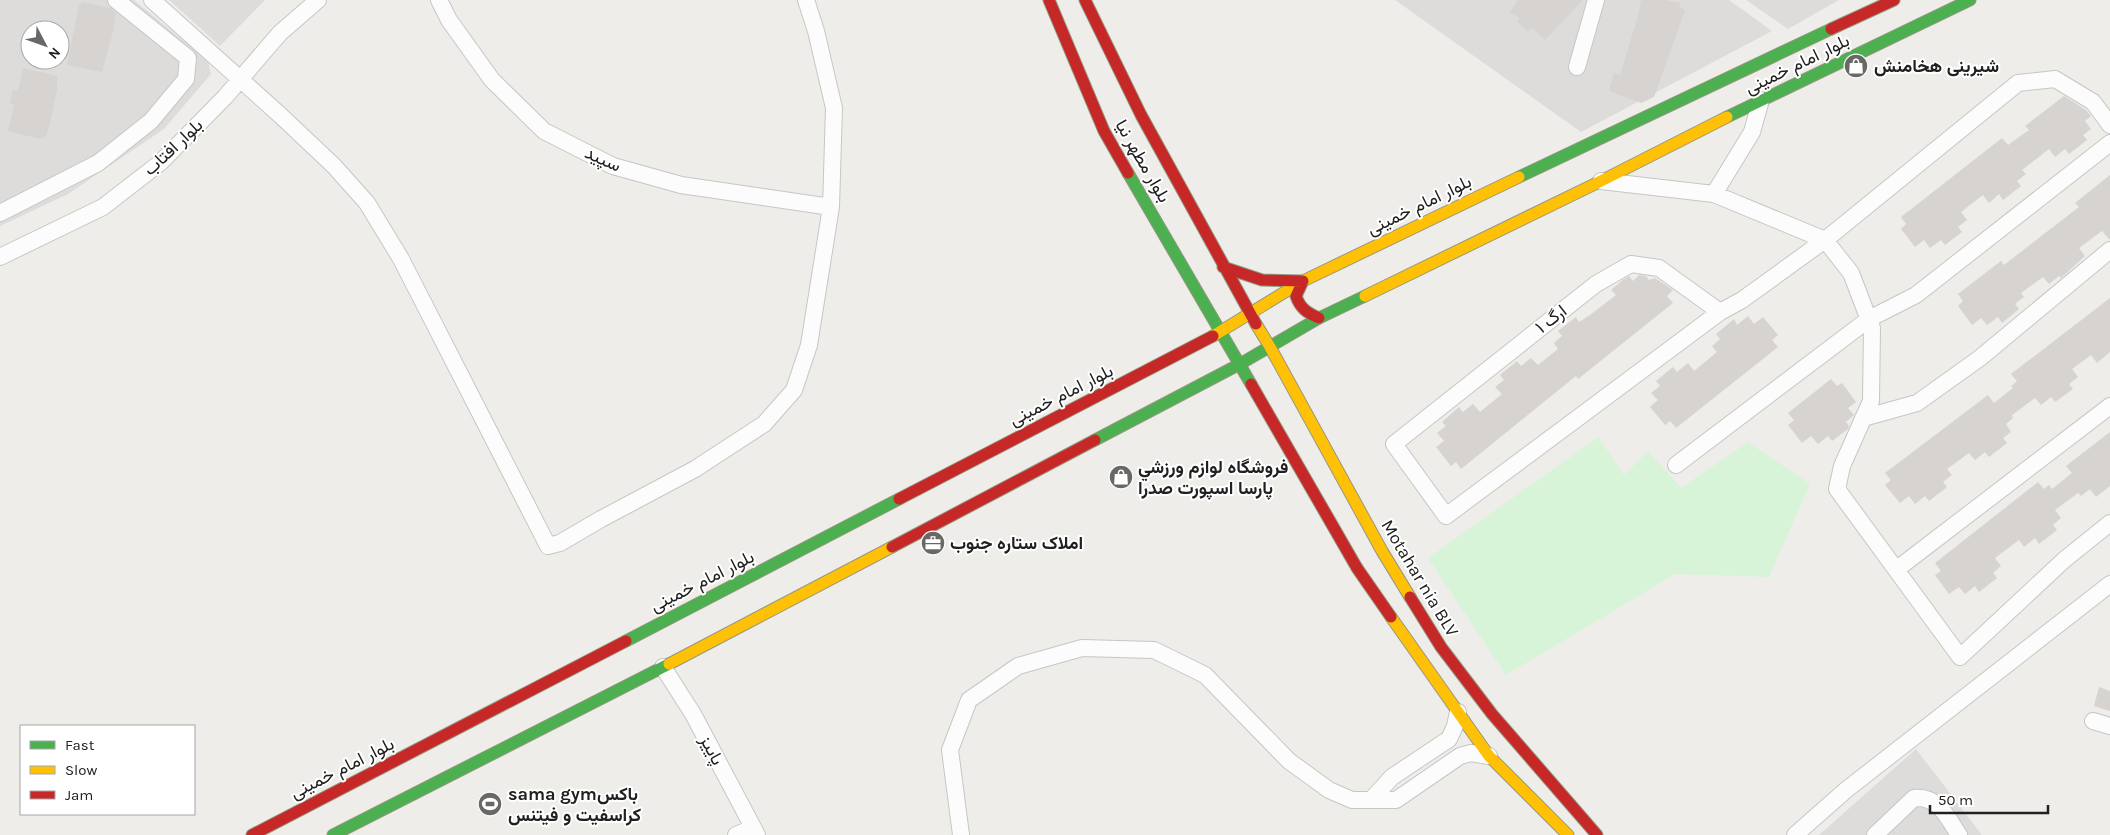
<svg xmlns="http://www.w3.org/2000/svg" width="2110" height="835" font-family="Karla,Vazirmatn,sans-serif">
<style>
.residential{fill:#dedcda;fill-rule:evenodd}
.park{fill:#d8f4d8}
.building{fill:#d6d3d0}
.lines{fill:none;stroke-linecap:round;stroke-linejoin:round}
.street-casing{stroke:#c7c6c5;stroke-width:18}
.fast-casing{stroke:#969880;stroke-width:13}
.slow-casing{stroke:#969880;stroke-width:13}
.jam-casing{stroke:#969880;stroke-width:13}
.street{stroke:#fdfcfc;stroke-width:16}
.fast{stroke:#4caf50;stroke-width:11}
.slow{stroke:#ffc107;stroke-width:11}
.jam{stroke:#c62828;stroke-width:11}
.labels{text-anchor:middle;stroke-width:4;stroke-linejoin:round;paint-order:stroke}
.street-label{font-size:18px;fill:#202020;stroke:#fff}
.poi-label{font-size:18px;font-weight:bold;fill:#202020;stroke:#fff;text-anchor:start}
</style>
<rect width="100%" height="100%" fill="#efede9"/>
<path class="residential" d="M0,0h134l74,61 3,13 -47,55 -96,65 -68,32zM30,30h30v30h-30z
M169,0h96l-45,46z
M1395,0h334l43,31 -191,101z
M1746,0h93l-51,29z
M1916,749l66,86h-163z"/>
<path class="park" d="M1598,437l26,38 24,-24 33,37 67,-46 62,42 -41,93 -94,-3 -169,101 -78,-117z"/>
<path class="building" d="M1518,0h65l-38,40 -13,-12 -5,3 -10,-9 3,-4 -10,-6z
M1641,0h23l16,3 -1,4 6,3 -31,87 -13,6 -32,-12 5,-18 6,2 18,-59z
M83,2l27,6 6,5 -3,19 -11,40 -35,-7 12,-60z
M23,68l34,8v14l-7,32 -4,14 -6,3 -32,-8 6,-27h-4l3,-14 5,1z
M2064,96l22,14 5,6 -6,5 6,8 -8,6 4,5 -18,14 -4,-5 -10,8 -6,-8 -27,21 4,4 -9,7 4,5 -18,14 -4,-6 -10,9 -6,-8 -22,17 6,8 -9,7 4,5 -17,13 -4,-5 -11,8 -6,-8 -9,7 -14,-18 5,-5 -5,-7 101,-79 6,7 21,-15 -4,-4z
M2110,175v65l-8,-9 -23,17 6,8 -24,22 -2,-2 -10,8 -6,-7 -22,16 3,4 -9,7 4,5 -17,14 -4,-6 -11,8 -6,-7 -9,7 -14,-19 5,-5 -5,-7 43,-33 3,4 75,-58 -4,-4z
M1639,275l7,1 3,4 6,-2 18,12 -6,6 6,7 -95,76 -2,-3 -115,93 -5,-7 -5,4 -15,-19 8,-6 -7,-8 9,-7 -4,-4 17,-15 4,5 10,-8 7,8 22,-18 -7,-7 9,-7 -4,-5 17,-14 4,5 10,-8 7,7 20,-16 -4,-6 8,-7 -4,-5 18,-14 3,5 11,-7 26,-20 -5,-5 13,-11 5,-3 4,5z
M2110,298v54l-13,11 -6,-8 -19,14 6,8 -9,7 4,5 -18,13 -4,-5 -10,8 -6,-7 -23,17 1,3 -7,6 5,8 -8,6 4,5 -18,14 -4,-5 -10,8 -6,-7 -22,16 5,6 -9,7 4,5 -18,14 -4,-5 -10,8 -6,-8 -9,7 -15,-18 6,-5 -6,-7 103,-78 6,8 19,-15 -2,-2 6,-5 -6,-7z
M1748,316l6,8 9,-7 15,18 -6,5 6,7 -102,81 -6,-7 -5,4 -15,-18 8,-7 -7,-7 9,-7 -4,-5 17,-14 4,5 11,-9 6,8 23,-19 -5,-6 8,-7 -4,-5 18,-15 3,6z
M1831,379l6,7 5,-3 14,19 -8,6 6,7 -8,7 3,4 -1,3 -16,12 -4,-5 -10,8 -7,-8 -9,7 -14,-18 6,-5 -6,-7z
M2110,432v54l-14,11 -6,-8 -9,7 -3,-3 -23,17 6,8 -8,7 4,5 -18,14 -4,-6 -11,9 -5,-7 -24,18 6,8 -8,7 4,5 -18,14 -4,-6 -10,8 -6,-7 -10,7 -14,-19 6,-4 -6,-8 103,-81 6,7 5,-4 3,4 20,-16 -6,-7z
M2099,687l11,4v20l-16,-5z"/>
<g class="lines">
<g class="street-casing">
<path id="street" d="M152,0l128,115 54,51 33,37 34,56 147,287 12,-3 41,-24 94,-50 69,-45 30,-34 15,-45 22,-138 3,-99 -18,-77 -10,-31
M439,0l10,20 43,60 52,51 69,35 68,19 150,22
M1577,67l19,-67
M1601,181l113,13 111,46 26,33 21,55 -1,73 -29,65 -5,23 123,168 104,-97 46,-37
M1714,194l38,-62 9,-32
M0,213l98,-50 53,-42 35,-42 2,-21 -72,-58
M0,257l103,-50 58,-45 64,-65 55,-64 38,-33
M1720,312l-61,-44 -28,-4 -35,20 -202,160 52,72 274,-204 22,-12 83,-60 193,-157 37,-4 38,23 17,23
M1863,418l54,-15 63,-45 130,-108
M1676,465l193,-146 47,-24 194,-152
M1897,569l213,-163
M663,667l30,47 64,121
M2093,721l17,5
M1371,800l21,-23 57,-38 6,-13 3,-14
M736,835l17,-7
M961,835l-11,-85 19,-50 49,-34 64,-18 72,2 51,25 84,86 40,29 23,10h44l64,-44 11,-3 18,3
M1795,835l51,-45 264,-206
M1875,835l39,-37c25,-2 33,19 45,37"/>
</g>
<g class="fast-casing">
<path id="fast" d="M1727,117l243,-117
M1128,173l123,211
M1519,177l312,-148
M1095,440l145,-76 79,-46 46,-22
M626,641l273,-142
M333,835l336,-171"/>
</g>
<g class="slow-casing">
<path id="slow" d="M1365,296l236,-115 126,-64
M1256,324l14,23 112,204 28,46
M1213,336l90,-55 216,-104
M1391,617l98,139 79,79
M669,664l223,-117"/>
</g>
<g class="jam-casing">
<path id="jam" d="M1049,0l55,131 24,42
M1085,0l56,115 115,209
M1831,29l63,-29
M1223,267l39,13 41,1 -7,15c4,12 11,17 23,22
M1251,384l106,184 34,49
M899,499l314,-163
M892,547l203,-107
M1410,597l31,50 51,67 105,121
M252,835l374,-194"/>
</g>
<use href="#street" class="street"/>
<use href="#fast" class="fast"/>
<use href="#slow" class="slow"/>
<use href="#jam" class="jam"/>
</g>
<defs>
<g id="shop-disc" transform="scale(1.25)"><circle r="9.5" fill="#686866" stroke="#fff"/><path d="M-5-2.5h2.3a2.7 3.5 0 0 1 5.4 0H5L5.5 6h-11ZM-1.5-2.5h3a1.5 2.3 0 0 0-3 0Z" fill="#fff"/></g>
<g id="office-disc" transform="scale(1.25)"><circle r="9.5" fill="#686866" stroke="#fff"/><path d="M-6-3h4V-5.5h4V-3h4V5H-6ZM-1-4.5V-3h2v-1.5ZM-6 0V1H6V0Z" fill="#fff"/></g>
<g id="stadium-disc" transform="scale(1.25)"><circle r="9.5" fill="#686866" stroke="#fff"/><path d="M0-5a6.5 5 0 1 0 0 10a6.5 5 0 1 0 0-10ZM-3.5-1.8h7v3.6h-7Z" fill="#fff"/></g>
</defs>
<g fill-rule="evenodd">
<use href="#shop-disc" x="1856" y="66"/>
<use href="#shop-disc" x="1121" y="477"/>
<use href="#office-disc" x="933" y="543"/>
<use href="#stadium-disc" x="490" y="804"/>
</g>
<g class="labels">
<g class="street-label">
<text transform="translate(1797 64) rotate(-26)" y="6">بلوار امام خمینی</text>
<text transform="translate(173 147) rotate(-43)" y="6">بلوار افتاب</text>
<text transform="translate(603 159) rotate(24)" y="6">سپید</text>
<text transform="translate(1143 161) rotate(60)" y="6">بلوار مطهر نیا</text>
<text transform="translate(1419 205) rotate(-26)" y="6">بلوار امام خمینی</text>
<text transform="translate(1551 319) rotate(-38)" y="6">ارگ ۱</text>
<text transform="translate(1061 395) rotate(-27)" y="6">بلوار امام خمینی</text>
<text transform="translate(1420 578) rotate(59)" y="6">Motahar nia BLV</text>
<text transform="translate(702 581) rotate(-27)" y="6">بلوار امام خمینی</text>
<text transform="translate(712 750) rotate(62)" y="6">پاییز</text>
<text transform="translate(342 768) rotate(-27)" y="6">بلوار امام خمینی</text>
</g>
<g class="poi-label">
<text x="1874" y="72">شیرینی هخامنش</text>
<text x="1138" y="473">فروشگاه لوازم ورزشي<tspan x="1138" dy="21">پارسا اسپورت صدرا</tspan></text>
<text x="950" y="549">املاک ستاره جنوب</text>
<text x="508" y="800">sama gymباکس<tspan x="508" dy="21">کراسفیت و فیتنس</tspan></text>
</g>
</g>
<rect x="20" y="725" width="175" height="90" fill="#ffffff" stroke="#a6a6a6"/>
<rect x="30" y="741" width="25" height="8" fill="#4caf50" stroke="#a6a6a6"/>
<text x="65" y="750" font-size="15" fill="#202020">Fast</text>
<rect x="30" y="766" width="25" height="8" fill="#ffc107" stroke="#a6a6a6"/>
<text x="65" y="775" font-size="15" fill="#202020">Slow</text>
<rect x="30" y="791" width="25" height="8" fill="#c62828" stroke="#a6a6a6"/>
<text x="65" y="800" font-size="15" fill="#202020">Jam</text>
<g transform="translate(45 45) rotate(131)"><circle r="24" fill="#ffffff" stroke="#a6a6a6"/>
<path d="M0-4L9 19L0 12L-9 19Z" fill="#686866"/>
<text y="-8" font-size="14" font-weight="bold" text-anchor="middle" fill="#202020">N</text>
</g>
<path d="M1930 805v8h118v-8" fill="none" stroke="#202020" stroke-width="2.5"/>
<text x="1938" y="805" font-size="15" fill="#202020" stroke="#ffffff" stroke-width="4" paint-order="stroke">50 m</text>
</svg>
